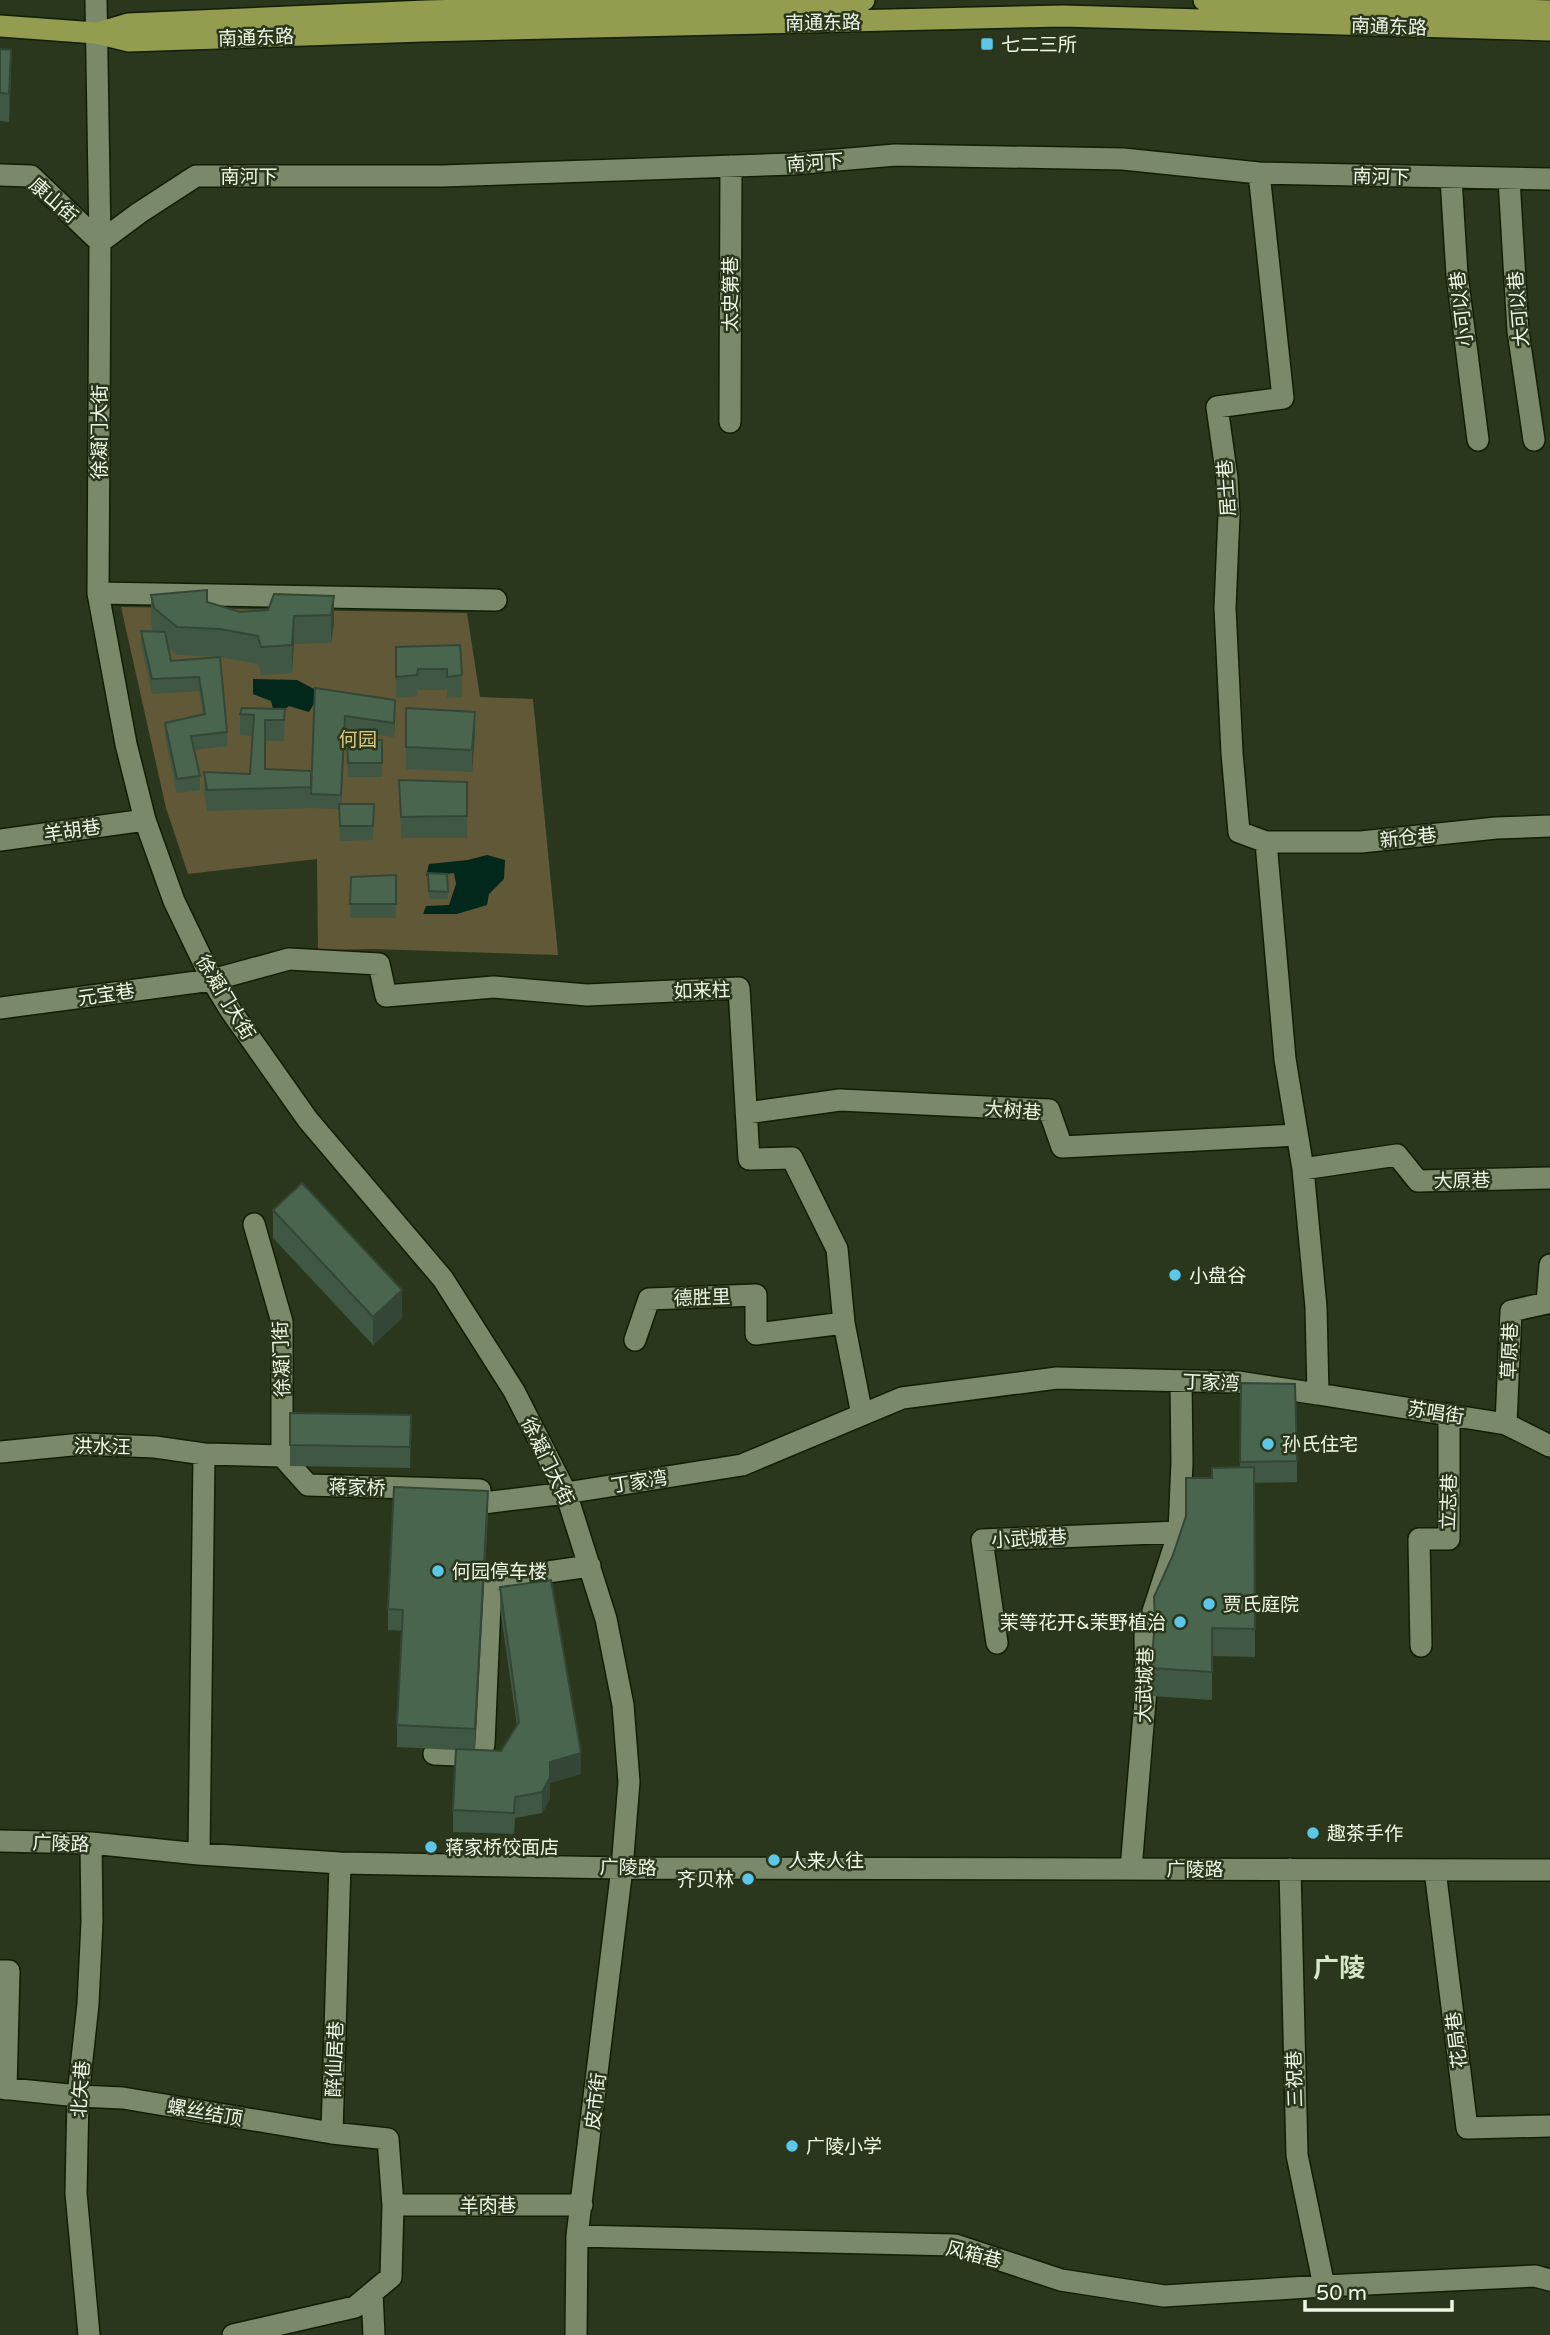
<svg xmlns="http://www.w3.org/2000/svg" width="1550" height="2335" font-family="'Varela Round','Noto Sans SC',sans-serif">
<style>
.green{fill:#615838}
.water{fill:#01281b}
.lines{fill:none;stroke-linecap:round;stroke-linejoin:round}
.minor-casing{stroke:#121e04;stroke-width:24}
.major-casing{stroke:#121e04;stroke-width:24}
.minor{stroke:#79896a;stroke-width:21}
.major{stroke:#939c4f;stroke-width:21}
.wall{fill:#405743}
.shaded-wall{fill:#344737}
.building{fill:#4a654e;stroke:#344737;stroke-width:2}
.poi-dot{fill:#5cc7e8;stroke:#2a371c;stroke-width:2.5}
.labels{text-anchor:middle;stroke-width:5;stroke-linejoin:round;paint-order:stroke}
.street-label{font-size:19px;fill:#eff8e7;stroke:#2a371c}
.poi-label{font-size:19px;fill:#eff8e7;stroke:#2a371c;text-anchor:start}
.park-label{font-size:19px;fill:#dfca84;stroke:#2a371c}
.district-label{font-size:26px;font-weight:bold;fill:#d5e7c5;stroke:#2a371c}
</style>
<rect width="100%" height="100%" fill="#2a371c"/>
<path class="green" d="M121,607l346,6 13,84 53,2 25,256 -185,-6 -55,1 -1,-91 -129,15 -22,-66z"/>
<path class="water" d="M253,679l44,1 17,9 1,13 -6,10 -20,-6 -14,11 -4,-16 -18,-7z
M487,855l18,5 -1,19 -15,15 -2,11 -30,9h-34l3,-8 23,-1 7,-21 -2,-11 -28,3 3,-12 39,-4z"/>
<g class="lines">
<g class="minor-casing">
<path id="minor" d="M96,0l4,242 -2,351 28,151 19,76 29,81 38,79 19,31 77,109 135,159 71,112 52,102 40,126 17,86 6,77 -7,86 -45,368 -1,99
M1259,173l24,225 -66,9 10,71 2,37 -4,93 7,145 7,79 27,10h95l135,-14 54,-2
M0,175l31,1 69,66 39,-29 57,-37h246l350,-12 103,-9 228,4 136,14 291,6
M1451,178l6,97 21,165
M1509,179l9,152 16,109
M730,422l1,-256
M98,593l398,7
M0,840l145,-20
M0,1008l212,-28 77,-21 90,5 7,32 108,-9 93,8 152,-7 10,171 43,-1 45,91 7,74 18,92
M747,1113l93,-13 209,10 13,37 235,-12
M1303,1169l94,-14 21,26 132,-3
M254,1224l28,98v134
M635,1340l14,-41 107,-4v39l88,-11
M1318,1394l188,30 44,22
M1506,1424l5,-113 36,-8 3,-38
M0,1452l82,-8 73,3 49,7 78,2 26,29 172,5
M459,1502l24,1 83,-10 176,-28 160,-67 155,-20 181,4 80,12 -2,-87 -13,-138 -18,-110 -19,-217
M997,1643l-15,-103 197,-8
M1421,1646l-2,-107h30v-125
M434,1754l47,2 3,-12 7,-164 99,-14
M0,1841l91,2 108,11 141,9 282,5 928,2
M199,1854l5,-400
M1131,1869l15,-180 -1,-53 34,-104 3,-70 -1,-81
M1290,1869l7,286 27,131
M1435,1870l32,258 83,-2
M0,1971h9l-3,118
M0,2088l78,8 45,2 209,35
M393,2205h189
M577,2236l378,9 106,35 103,16 160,-10 211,-10 15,4
M372,2293l2,42
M89,2335l-13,-142 2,-97 10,-92 4,-82 -1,-79
M233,2335l122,-28 36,-30 2,-72 -5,-66 -56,-6 8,-270"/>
</g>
<g class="major-casing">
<path id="major" d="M1204,0l346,11
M0,26l96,7 33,8 294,-10 640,-15 487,14
M101,32l27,-8 298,-13 438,-11"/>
</g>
<use href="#minor" class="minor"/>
<use href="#major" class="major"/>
</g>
<path class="wall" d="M0,49l11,29 -2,44 -9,-1z
M151,595l56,7 33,10 28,-2 66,-14v28l-3,19 -37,1 -2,29 -31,2 -3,-11 -38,-7 -43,-2 -8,-7 2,13 49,-4 7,75v14l-33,4 6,26v14l-23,3 -12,-56v-14l38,-8 -4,-24 -47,3 -11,-49v-14l12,1 -2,-9z
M396,647l66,28v22l-15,1v-8h-29l-1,6 -21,2z
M315,688l80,27 -1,22 -49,-6 -4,73h33l-1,36 -33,1 -1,-32 -28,-1 -104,3 -3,-18v-21l46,2 2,-38 -12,-1v-21l45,-5 -1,32h-19v28l46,18z
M406,708l69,25 -3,39 -66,-3z
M347,740h35v37h-34z
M399,780l68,2v56h-66z
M428,873l19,1 1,25h-19z
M396,875v43h-46l1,-41z
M273,1210l129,108 -29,27 -100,-107z
M1241,1383l56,78v21l-43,1 1,174 -43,-1v44l-61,-4v-28l4,-38 -1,-33 86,-130z
M290,1413l121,2 -1,53 -120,-2z
M488,1513l-13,237 26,1 16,-25 -17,-118v-21l81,187 -31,9v16l-8,14 -27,5 -1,16 -61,-2v-22l3,-60 -59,-3v-22l5,-94 -14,-1v-21z"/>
<path class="shaded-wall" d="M11,50v28l-2,44v-28z
M334,596v28l-3,19v-28z
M294,616v28l-2,29v-28z
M395,700v15l-1,22v-14z
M475,712v21l-3,39v-22z
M345,716v15l-4,78v-14z
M402,1290v28l-29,27v-28z
M488,1491v22l-13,238v-22z
M581,1753v21l-31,9v16l-8,14v-21l8,-30z"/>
<path class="building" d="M0,49l11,1 -2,44 -9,-1z
M207,590v12l33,10 28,-2 6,-16 60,2 -3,19 -37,1 -2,29 -31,2 -3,-11 -38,-7 -43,-2 -23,-19 -3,-13z
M141,631l24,1 6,29 49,-4 7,75 -36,4 9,40 -23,3 -12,-56 40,-9 -6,-37 -47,2z
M460,645l2,30 -15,2v-8h-29l-1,6 -21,2v-30z
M315,688l80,12 -1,23 -49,-7 -4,79 -30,-1z
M242,708l43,1 -1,11h-19v49l46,2v16l-104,3 -3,-18 46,2 4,-59 -14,-1z
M406,708l69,4 -3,38 -66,-3z
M347,740h35v23h-34z
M399,780l68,2v34l-66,1z
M339,804h35l-1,22h-33z
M428,873l19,1 1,18 -19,-1z
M396,875v29h-46l1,-27z
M302,1183l100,107 -29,27 -100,-107z
M1241,1383l54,1 2,77 -57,1z
M290,1413l121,2 -1,32 -120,-2z
M1254,1467l1,162 -43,-1v44l-61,-4 4,-46 -1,-25 19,-42 13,-39v-38h26v-10z
M394,1487l94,4 -13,238 -78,-4 6,-115 -15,-1z
M551,1580l30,173 -31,9v15l-8,15 -27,5 -1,16 -61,-3 3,-61 45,2 18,-29 -19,-135z"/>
<g class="poi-dot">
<rect x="980" y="37" width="14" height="14" rx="3.5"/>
<circle cx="1175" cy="1275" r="7"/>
<circle cx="1268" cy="1444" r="7"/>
<circle cx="438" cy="1571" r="7"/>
<circle cx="1209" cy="1604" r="7"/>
<circle cx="1180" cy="1622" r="7"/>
<circle cx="1313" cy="1833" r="7"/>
<circle cx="431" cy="1847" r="7"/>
<circle cx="774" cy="1860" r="7"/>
<circle cx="748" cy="1879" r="7"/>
<circle cx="792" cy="2146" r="7"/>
</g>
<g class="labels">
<g class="street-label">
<text transform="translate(823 22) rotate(-1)" y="7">南通东路</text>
<text transform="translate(1389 26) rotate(2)" y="7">南通东路</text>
<text transform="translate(256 37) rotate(-2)" y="7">南通东路</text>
<text transform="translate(815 162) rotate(-4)" y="7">南河下</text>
<text x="249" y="183">南河下</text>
<text transform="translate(1381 176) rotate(1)" y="7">南河下</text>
<text transform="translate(54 200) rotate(41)" y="7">康山街</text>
<text transform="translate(730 294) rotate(-90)" y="7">太史第巷</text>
<text transform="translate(1461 309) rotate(-97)" y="7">小可以巷</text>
<text transform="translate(1518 309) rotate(-95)" y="7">大可以巷</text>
<text transform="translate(99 432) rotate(-90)" y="7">徐凝门大街</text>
<text transform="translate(1226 488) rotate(-94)" y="7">居士巷</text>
<text transform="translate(72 830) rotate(-8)" y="7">羊胡巷</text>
<text transform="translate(1408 837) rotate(-6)" y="7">新仓巷</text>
<text transform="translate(702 990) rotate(-2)" y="7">如来柱</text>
<text transform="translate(106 994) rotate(-8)" y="7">元宝巷</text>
<text transform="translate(226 997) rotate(59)" y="7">徐凝门大街</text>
<text transform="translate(1013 1110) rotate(4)" y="7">大树巷</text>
<text transform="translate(1462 1180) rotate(-1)" y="7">大原巷</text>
<text transform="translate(702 1297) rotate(-2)" y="7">德胜里</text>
<text transform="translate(1509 1351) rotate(-88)" y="7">草原巷</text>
<text transform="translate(281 1359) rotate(-92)" y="7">徐凝门街</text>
<text transform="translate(1211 1382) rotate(2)" y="7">丁家湾</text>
<text transform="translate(1436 1412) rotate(9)" y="7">苏唱街</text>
<text transform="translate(102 1446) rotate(1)" y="7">洪水汪</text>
<text transform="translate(548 1461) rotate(64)" y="7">徐凝门大街</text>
<text transform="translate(639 1481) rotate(-9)" y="7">丁家湾</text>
<text transform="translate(357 1487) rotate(2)" y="7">蒋家桥</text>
<text transform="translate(1448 1502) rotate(-88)" y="7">立志巷</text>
<text transform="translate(1029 1538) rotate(-3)" y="7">小武城巷</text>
<text transform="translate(1144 1685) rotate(-88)" y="7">大武城巷</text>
<text transform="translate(61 1843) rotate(2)" y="7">广陵路</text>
<text transform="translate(628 1867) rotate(1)" y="7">广陵路</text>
<text x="1195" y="1876">广陵路</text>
<text transform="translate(1456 2040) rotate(-97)" y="7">花局巷</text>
<text transform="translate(334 2059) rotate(-88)" y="7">醉仙居巷</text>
<text transform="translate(1294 2079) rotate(-92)" y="7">三祝巷</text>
<text transform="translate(80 2089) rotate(-86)" y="7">北矢巷</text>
<text transform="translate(595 2101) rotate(-83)" y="7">皮市街</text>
<text transform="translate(205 2112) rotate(10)" y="7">螺丝结顶</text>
<text x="488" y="2212">羊肉巷</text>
<text transform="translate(974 2254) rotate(14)" y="7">风箱巷</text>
</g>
<g class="poi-label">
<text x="1001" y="51">七二三所</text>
<text x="1189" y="1282">小盘谷</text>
<text x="1282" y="1451">孙氏住宅</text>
<text x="452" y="1578">何园停车楼</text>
<text x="1223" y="1611">贾氏庭院</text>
<text x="1166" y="1629" text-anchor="end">茉等花开&amp;茉野植治</text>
<text x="1327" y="1840">趣茶手作</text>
<text x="445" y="1854">蒋家桥饺面店</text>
<text x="788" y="1867">人来人往</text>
<text x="734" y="1886" text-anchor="end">齐贝林</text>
<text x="806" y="2153">广陵小学</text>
</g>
<g class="park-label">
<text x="358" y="746">何园</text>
</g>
<g class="district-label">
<text x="1339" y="1977">广陵</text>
</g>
</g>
<path d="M1305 2300v10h147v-10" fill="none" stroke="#eff8e7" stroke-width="3.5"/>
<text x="1316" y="2300" font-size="21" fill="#eff8e7" stroke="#2a371c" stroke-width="5" paint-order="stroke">50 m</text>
</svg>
